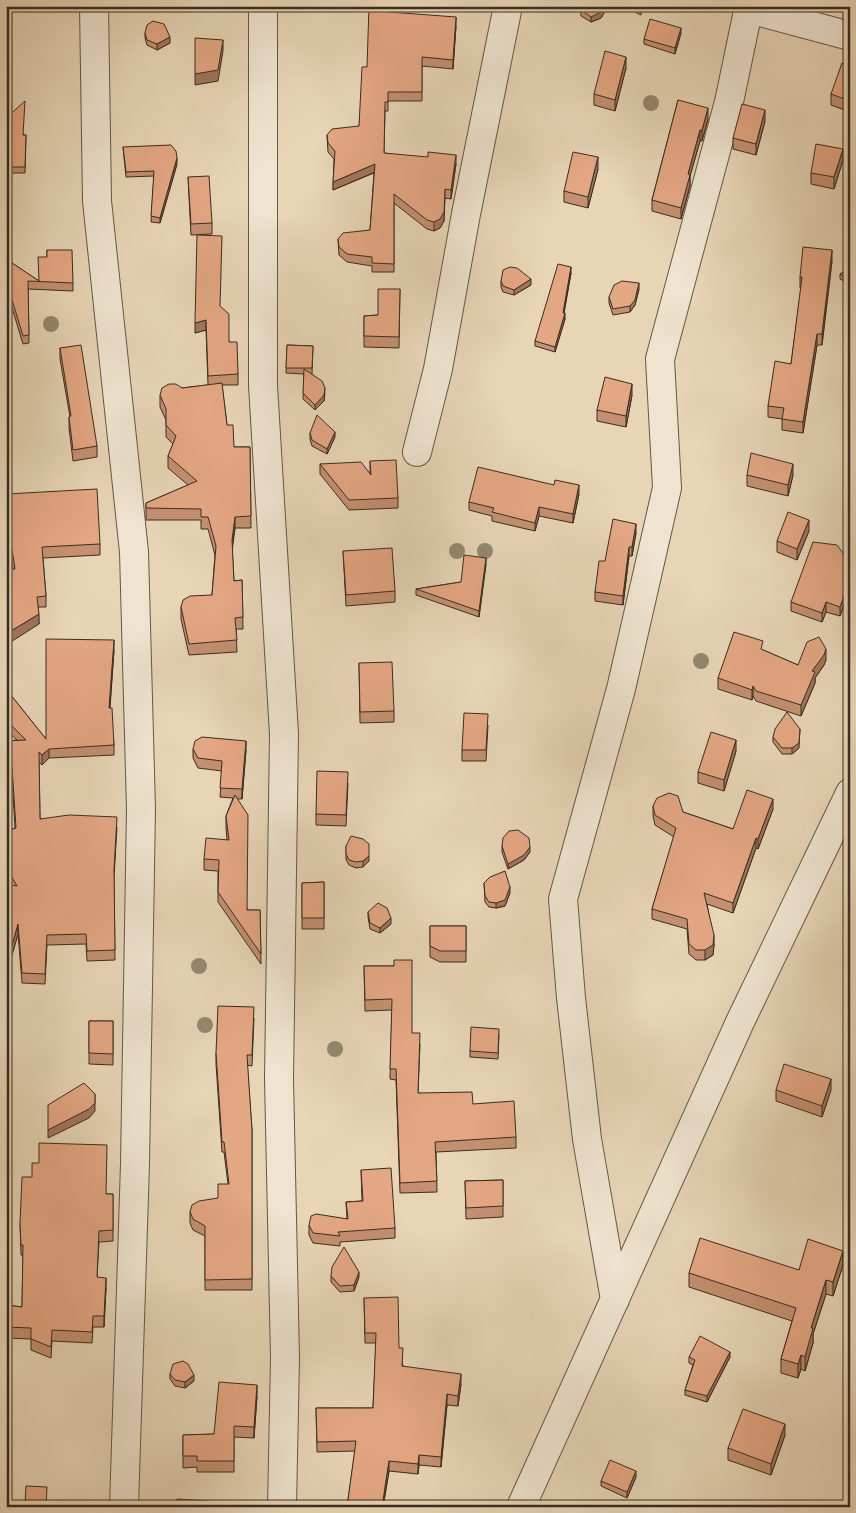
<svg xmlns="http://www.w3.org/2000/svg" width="856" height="1513" font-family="Alegreya,serif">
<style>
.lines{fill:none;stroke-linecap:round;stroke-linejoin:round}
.street-casing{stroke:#655646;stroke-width:30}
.street{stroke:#efe4d0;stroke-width:28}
.tree{fill:#958870}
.wall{fill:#c49071;stroke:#3a2c20}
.shaded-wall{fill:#a0755c;stroke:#3a2c20}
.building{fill:#e4a783;stroke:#3a2c20}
</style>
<rect width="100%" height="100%" fill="#e7d5b6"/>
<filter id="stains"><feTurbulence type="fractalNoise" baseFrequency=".004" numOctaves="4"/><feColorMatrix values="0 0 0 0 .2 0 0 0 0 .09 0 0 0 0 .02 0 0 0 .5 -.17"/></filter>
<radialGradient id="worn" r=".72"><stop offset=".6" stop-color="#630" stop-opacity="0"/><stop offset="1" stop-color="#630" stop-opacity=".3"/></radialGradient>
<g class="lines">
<g class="street-casing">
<path id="street" d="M94,6l3,195 37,351 7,257 -6,355 -11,343
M263,6v379l21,349 -5,345 6,279 -3,149
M749,9l101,27
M417,452l21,-83 28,-155 42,-208
M615,1300l-28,-161 -16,-141 -8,-99 58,-210 46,-201 -7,-129 69,-257 20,-96
M521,1507l219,-485 110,-229"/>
</g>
<use href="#street" class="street"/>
</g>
<g class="tree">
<circle cx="651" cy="103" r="8"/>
<circle cx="51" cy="324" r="8"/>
<circle cx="457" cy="551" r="8"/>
<circle cx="485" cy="551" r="8"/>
<circle cx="701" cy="661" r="8"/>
<circle cx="199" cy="966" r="8"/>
<circle cx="205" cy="1025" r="8"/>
<circle cx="335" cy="1049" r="8"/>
</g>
<path class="wall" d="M580,6h28l-7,12 -10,4 -10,-6z
M622,6h21l-2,9z
M389,12l67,14 -3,43 -31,-3v35h-34v10h-3l-1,42 72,11 -5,35 -6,-1 -1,23 -4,7 -6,3 -7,-2 -33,-26v69h-22v-6l-25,-4 -8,-7 -1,-16 32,-9 4,-57 -41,17 1,-31 -6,-7 -1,-17 32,-9 8,-59z
M145,33l25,10 -13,7 -10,-5 -2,-7z
M681,33l-6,21 -31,-10v-5z
M850,65v47l-19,-7v-11z
M626,68l-11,43 -21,-6v-11z
M678,100l30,19 -6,22h-2l-10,35v10l-9,33 -29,-8v-11z
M6,118l18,17h2l-1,38h-19z
M765,121l-9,34 -23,-6v-11z
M123,147l54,17 -17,59 -9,-1 3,-46 -28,1z
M843,160l-9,29 -23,-5v-11z
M598,169l-10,39 -24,-6v-11z
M188,177l24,46v11l-21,1z
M47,250l26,33v8l-45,-2 1,54 -6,1 -17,-56v-29l33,22 8,-24z
M832,261l-10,84h-5l-14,88 -21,-3v-11l-14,-2v-11l23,-42 10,-76h-1v-11z
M850,269v15l-10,-5v-5z
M571,273l-7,40 1,6 -10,33 -20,-6v-5z
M501,281l30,4 -17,10 -11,-3 -2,-5z
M400,289l-1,59 -35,-1v-31l14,-1z
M639,289l-4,16 -5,7 -17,3 -4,-12v-6z
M221,307l8,35 9,32v11h-16l5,40 7,22h16l1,81h-16l-3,20 2,33 8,-1 1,49h-7l1,23 -48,3 -8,-36v-12l31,-12 3,-40 -7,-26h-7v-9h-55v-17l42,-18 -20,-17v-12l5,-12 -7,-7v-17l-6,-13v-12l22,-7 26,-3 -2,-55 -11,3z
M287,345l26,1 -1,28 13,19 -1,8 -9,9 -12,-11 1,-25 -18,-1z
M60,348l37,98v11l-24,4 -4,-33v-11h1l-10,-58z
M632,395l-6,32 -29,-6v-11z
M310,433l25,4 -8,17 -15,-8 -2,-7z
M370,461l28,37v10l-49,2 -29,-36v-10l50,10z
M747,475h46l-5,21 -41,-10z
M6,494l94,50v11l-57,3 3,38v11h-8l1,17 -26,-55 -6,-42h-1z
M579,494l-6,29 -34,-7 -4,15 -43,-10v-5l-23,-6v-8z
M809,531l-12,29 -20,-8v-11z
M636,533l-4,23h-3l-6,49 -28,-4v-9l10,-31z
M343,551l52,40v11l-49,4z
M846,557h4v32l-10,27 -14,-4 -4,10 -31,-11v-9z
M486,564l-7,53 -63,-22v-6l45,-7z
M114,650l-4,58 4,37v10l-65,3 -7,7 -3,-3 1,57 77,8 -3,51 1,82 -28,1 -1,-17 -39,1 -2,39 -23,-1 -4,-49 -8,28h-4v-78l5,1 -5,-8v-46l9,-3 -3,-51 -6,-1v-35l11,-1 -11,-10v-41l40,50z
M763,650l35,15 28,-5 -2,5 -9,13v5l-14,33 -45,-15 -3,-5 -1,4 -34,-11v-11z
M359,663l35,48v11l-34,1z
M488,725l-2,36h-24v-11z
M773,737l26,11 -7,6h-10l-9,-12z
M193,749l53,1 -4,49h-5l10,111h13l1,54 -43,-62v-31l-14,-1v-11l23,-19 -1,-13v-11l7,-18 -13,-1 2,-26 -24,-3 -5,-10z
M736,751l-12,40 -26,-8v-11z
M348,783l-2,43 -30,-1v-11z
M653,806l30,6 50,17 40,-20 -15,40 -2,-1 -23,65 -26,-9 7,41 -1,10 -8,5h-9l-7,-6 -2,-25 -35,-10v-10l22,-72 -19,-12 -2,-9z
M346,846l23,15 -6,6 -7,1 -7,-3 -3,-5z
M502,846l28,6 -6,8 -16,9 -6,-17z
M324,882v47h-22v-46z
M484,883l26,10 -5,13 -9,2 -7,-1 -4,-5z
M368,912l23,12 -11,9 -10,-4 -2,-12z
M430,926h36v36h-26l-10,-5z
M364,966h30l18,67 8,11 -2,49 55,11 43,33v11l-80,4 1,40 -37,1 -4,-113 -6,-1 2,-69 -27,1z
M254,1018l-2,48 -5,-1 5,65v160h-47v-54l-12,-6 -3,-7v-11l28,-14 10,-14 -4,-32h-2l-6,-88v-11z
M89,1021h24v44l-24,-1z
M499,1034l-1,25 -28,-2v-6z
M776,1090h55l-9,27 -46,-16z
M361,1170l34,58v10l-55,4v4l-27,-3 -4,-8v-10l38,-6 -1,-17 16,-1z
M503,1180v37l-37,2 -1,-38z
M106,1194h7v47l-14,1 -2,35 9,11 -2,39h-11l-1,16 -40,-2 -1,17 -20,-8v-11l-25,-1v-33l16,2 1,-52h-2l-1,-32z
M843,1265l-10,31 -7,-2 -13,40v9l-8,28 -4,-2 -3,9 -17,-5v-14l11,-38 -103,-34v-14l110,-3z
M331,1276l28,1 -5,14 -14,1 -9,-10z
M364,1298l35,50 4,18 58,18 -3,22 -11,-1 -6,62 -22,-2 -1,9 -29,-3 -6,36h-36l8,-56 -38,1 -1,-44h57l3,-65h-11z
M689,1357h41l-23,45 -22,-7v-5l8,-25 -4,-2z
M170,1374l24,7 -9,7 -10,-2 -5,-7z
M257,1396l-3,42 -20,-1v35h-37v-5l-14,1v-33l31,-1z
M785,1435l-14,40 -43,-15v-12z
M636,1477l-9,21 -26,-12v-5z"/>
<path class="shaded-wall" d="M604,6h4l-7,12 -10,4v-5z
M456,17v9l-3,43v-9z
M681,28v5l-6,21v-6z
M170,37v6l-13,7v-6z
M223,40v11l-5,30 -23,4v-11z
M626,57v11l-11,43v-11z
M708,108v11l-6,22v-11z
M765,110v11l-9,34v-11z
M700,130v11l-10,35v10l-9,33v-11l7,-34z
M843,149v11l-9,29v-12z
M456,155v9l-5,35v-9z
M598,157v12l-10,39v-11z
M177,158v6l-17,59v-5z
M375,164v8l-42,18v-8z
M445,189l-1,32 -4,7 -6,3v-9z
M832,250v11l-10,84v-11z
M571,267v6l-8,45v-5z
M531,279v6l-17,10v-5z
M639,283v6l-4,16 -5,7v-6z
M565,313v6l-10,33v-5z
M206,320v10l-11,3v-10z
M817,334v11l-14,88v-11z
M632,384v11l-6,32v-11z
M325,388l-1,13 -9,9v-5z
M335,432v5l-8,17v-5z
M793,464v11l-5,21v-11z
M579,485v9l-6,29v-9z
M539,507v9l-4,15v-8z
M235,517v11l-3,24v-12z
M809,520v11l-12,29v-11z
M636,524v9l-4,23v-9z
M629,547v9l-6,49v-9z
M486,558v6l-7,53v-6z
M850,580v9l-10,27v-9z
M826,602v10l-4,10v-9z
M39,614v10l-33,21v-11z
M114,640v10l-5,68v-10z
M826,649v11l-2,5 -9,13v5l-14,33v-11l11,-34z
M753,686v10l-1,4v-10z
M800,729l-1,19 -7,6v-6z
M736,740v11l-12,40v-11z
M246,741v9l-4,49v-10z
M49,749v9l-7,7v-10z
M773,799v10l-15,40v-10z
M756,838v10l-23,65v-10z
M530,847v5l-6,8 -16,9v-5z
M369,856v5l-6,6v-6z
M510,887v6l-5,13 -9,2v-5z
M391,918v6l-11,9v-5z
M18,924v10l-8,28v-10z
M714,935v10l-1,10 -8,5v-10z
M831,1079v11l-9,27v-11z
M95,1094v17l-6,7 -41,20v-8z
M843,1251v14l-10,31v-14z
M359,1272v5l-5,14v-6z
M106,1278v10l-2,39v-11z
M826,1280v14l-13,40v9l-8,28v-14l6,-29z
M730,1352v5l-23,45v-6z
M801,1355v14l-3,9v-14z
M461,1374v10l-3,22v-10z
M194,1375v6l-9,7v-6z
M257,1385v11l-3,42v-11z
M447,1394v11l-6,62v-10z
M785,1424v11l-14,40v-11z
M419,1455v10l-1,9v-10z
M389,1461v10l-6,36h-1z
M636,1471v6l-9,21v-6z"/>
<path class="building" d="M369,6h20v6l67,5 -3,43 -31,-3v35h-34v10h-3l-1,51 44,4v-5l28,3 -5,35 -6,-1 -1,23 -4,7 -6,3 -7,-2 -33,-26v70l-22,-1v-6l-25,-3 -8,-7 -1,-8 5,-6 27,-3 5,-66 -42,18 2,-31 -7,-8 -1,-8 5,-6 27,-3 3,-59h5z
M581,6h23l-3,6 -10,5 -10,-7z
M634,6h8l-1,3z
M650,19l31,9 -6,20 -31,-9z
M153,21l11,3 6,13 -13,7 -10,-4 -2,-7 2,-8z
M195,38l28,2 -5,30 -23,4z
M605,51l21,6 -11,43 -21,-6z
M842,63l8,2v36l-19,-7z
M678,100l30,8 -6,22h-2l-12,44 2,1 -9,33 -29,-8z
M25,101l-2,34h3l-1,32h-19v-49z
M742,104l23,6 -9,34 -23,-6z
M816,144l27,5 -9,28 -23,-4z
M171,145l5,6 1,7 -17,60 -9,-2 3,-45 -28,1 -3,-25z
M573,152l25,5 -10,40 -24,-6z
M209,176l3,47 -21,1 -3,-47z
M197,235l25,1 -2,70 9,8v28h8l1,32 -30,2 -2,-56 -11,3z
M803,247l29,3 -10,84h-5l-14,88 -21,-3 2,-11 -16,-2 7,-45 16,3 11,-87h-2z
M47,250h25l1,33 -45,-2 1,54 -6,1 -17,-56v-21l33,22 -1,-24h9z
M558,264l13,3 -8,46h2l-10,34 -20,-6z
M510,267l7,1 14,11 -17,11 -11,-4 -2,-5 2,-11z
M850,269v10l-10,-5z
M622,281l17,2 -4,17 -5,6 -17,3 -4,-12 5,-12z
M378,289h22l-1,48 -35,-1v-20l14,-1z
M81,345l16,101 -24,4 -4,-33 2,-1 -11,-68z
M287,345l26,1 -1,22h-26z
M304,369l18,12 3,7 -1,7 -9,10 -12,-12z
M605,377l27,7 -6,32 -29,-6z
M222,383l5,42h6l1,22h16l1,69 -16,1 -3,23 2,41 8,-1 1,37 -8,1 2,22 -48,4 -8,-37 2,-7 7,-4 22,-1 4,-49 -8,-29h-7v-8l-55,-1v-5l51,-22 -29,-25 8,-20 -10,-11v-16l-6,-14 2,-7 7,-4h7l6,4z
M317,415l18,17 -8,17 -15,-9 -2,-7z
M751,453l42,11 -5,21 -41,-10z
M396,460l2,38 -49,2 -29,-36 41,-2 10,13 -1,-14z
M478,467l76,18 1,-5 24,5 -6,29 -34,-7 -4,16 -43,-11 2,-4 -25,-6z
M97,489l3,55 -58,3 4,49 -9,1 2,17 -33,20v-64l9,-1 -8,-52h-1v-23z
M788,512l21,8 -12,29 -20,-8z
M613,519l23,5 -4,23h-3l-6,49 -28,-4 4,-31h6z
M813,542l24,3 9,12h4v23l-10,27 -14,-5 -4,11 -31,-11z
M392,548l3,43 -49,4 -3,-44z
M464,555l22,3 -7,53 -63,-22 45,-7z
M734,632l29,9 -2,8 37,16 9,-23 12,-5 7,12 -2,6 -12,16 3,1 -14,33 -45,-14 -3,-5 -1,4 -34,-12z
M46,639l68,1 -5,68h3l2,37 -65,4 -7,6 -3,-3 1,67 29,-4 48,2 -3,52 1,81 -28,1 -1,-17 -39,1 -2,39 -23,-1 -4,-49 -8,28h-4v-68l11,2 -11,-19v-36l10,-3 -4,-61 -6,-1v-25l20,-1 -20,-20v-31l40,50z
M392,662l2,49 -34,1 -1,-49z
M787,712l13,17 -1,14 -7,5h-10l-9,-11 2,-8z
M464,713l24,1 -2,36h-24z
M711,732l25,8 -12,40 -26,-8z
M202,737l44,4 -4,48 -22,-1 2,-27 -24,-3 -5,-9 2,-8z
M317,771l31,1 -2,43 -30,-1z
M747,790l26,9 -15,40 -2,-1 -23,65 -29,-10 10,42 -1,10 -8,5h-9l-7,-6 -2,-25 -35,-10 24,-81 -21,-13 -2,-9 4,-8 12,-5 9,3 5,16 50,17z
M235,795l13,20 -1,95h13l1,44 -43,-62 1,-32 -15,-1 2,-21 23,2 -3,-24z
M518,830l11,8 1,9 -6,8 -16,9 -6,-18 1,-8 6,-7z
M351,836l12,3 6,5v12l-6,5 -7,1 -7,-2 -3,-6v-8z
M505,871l5,16 -5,13 -9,3 -7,-1 -4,-6 -1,-13 6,-6z
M324,882v36h-22v-35z
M378,903l9,5 4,10 -11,10 -10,-5 -2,-11z
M430,926h36v25h-26l-10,-5z
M394,960h18v73h8l-2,60 54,-1 1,12 41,-3 2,36 -81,5 2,39 -37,2 -4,-114h-6l2,-70 -27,1 -1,-34h30z
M218,1006l36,1 -2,48h-5l5,75v149l-47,1v-54l-12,-7 -3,-7 2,-7 7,-4 19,-3v-14h11l-5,-42h-2l-6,-89z
M89,1021h24v33l-24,-1z
M471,1027l28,2 -1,24 -28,-2z
M784,1064l47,15 -9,27 -46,-16z
M84,1083l11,11v9l-6,6 -41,21v-25z
M39,1143l68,2 -1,49h7v36l-14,1 -2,46 9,1 -2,38h-11l-1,16 -40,-2 -1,17 -20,-8v-11l-25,-1v-22l16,2 1,-62h-2l-1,-22 2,-46h10v-14h7z
M391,1168l4,60 -57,4 2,4 -27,-3 -4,-8 2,-9 5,-2 32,5 -2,-17 17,-1 -2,-31z
M503,1180v26l-37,2 -1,-27z
M700,1238l99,32 9,-31 35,12 -10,31 -7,-2 -15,48h2l-8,29 -4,-2 -3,9 -17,-5 15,-51 -107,-35z
M344,1247l15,25 -5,13 -14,1 -9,-10 1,-9z
M398,1297l1,51h4l-1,18 59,8 -3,22 -11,-2 -6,63 -22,-2 -1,9 -29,-3 -7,46h-35l9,-66 -39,1 -1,-34h57l3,-75h-11l-1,-35z
M700,1336l30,16 -23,44 -22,-6 10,-30 -6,-3z
M183,1361l5,3 6,11 -9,7 -10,-2 -5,-6 3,-10z
M219,1382l38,3 -3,42 -20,-1v35h-37v-5h-14v-21l31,-1z
M743,1409l42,15 -14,40 -43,-16z
M610,1460l26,11 -9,21 -26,-11z
M26,1486l21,1 -1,20h-40v-2h19z
M177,1499l47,3 -1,5h-46z
M640,1502l29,5h-29z"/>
<rect width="856" height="1513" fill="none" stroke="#e7d5b6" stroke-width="25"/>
<rect x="8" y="8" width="841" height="1498" fill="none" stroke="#3a2c20" stroke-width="2.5"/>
<rect x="12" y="12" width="831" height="1488" fill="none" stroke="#3a2c20"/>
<rect width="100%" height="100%" filter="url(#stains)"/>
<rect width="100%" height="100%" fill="url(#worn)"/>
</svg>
